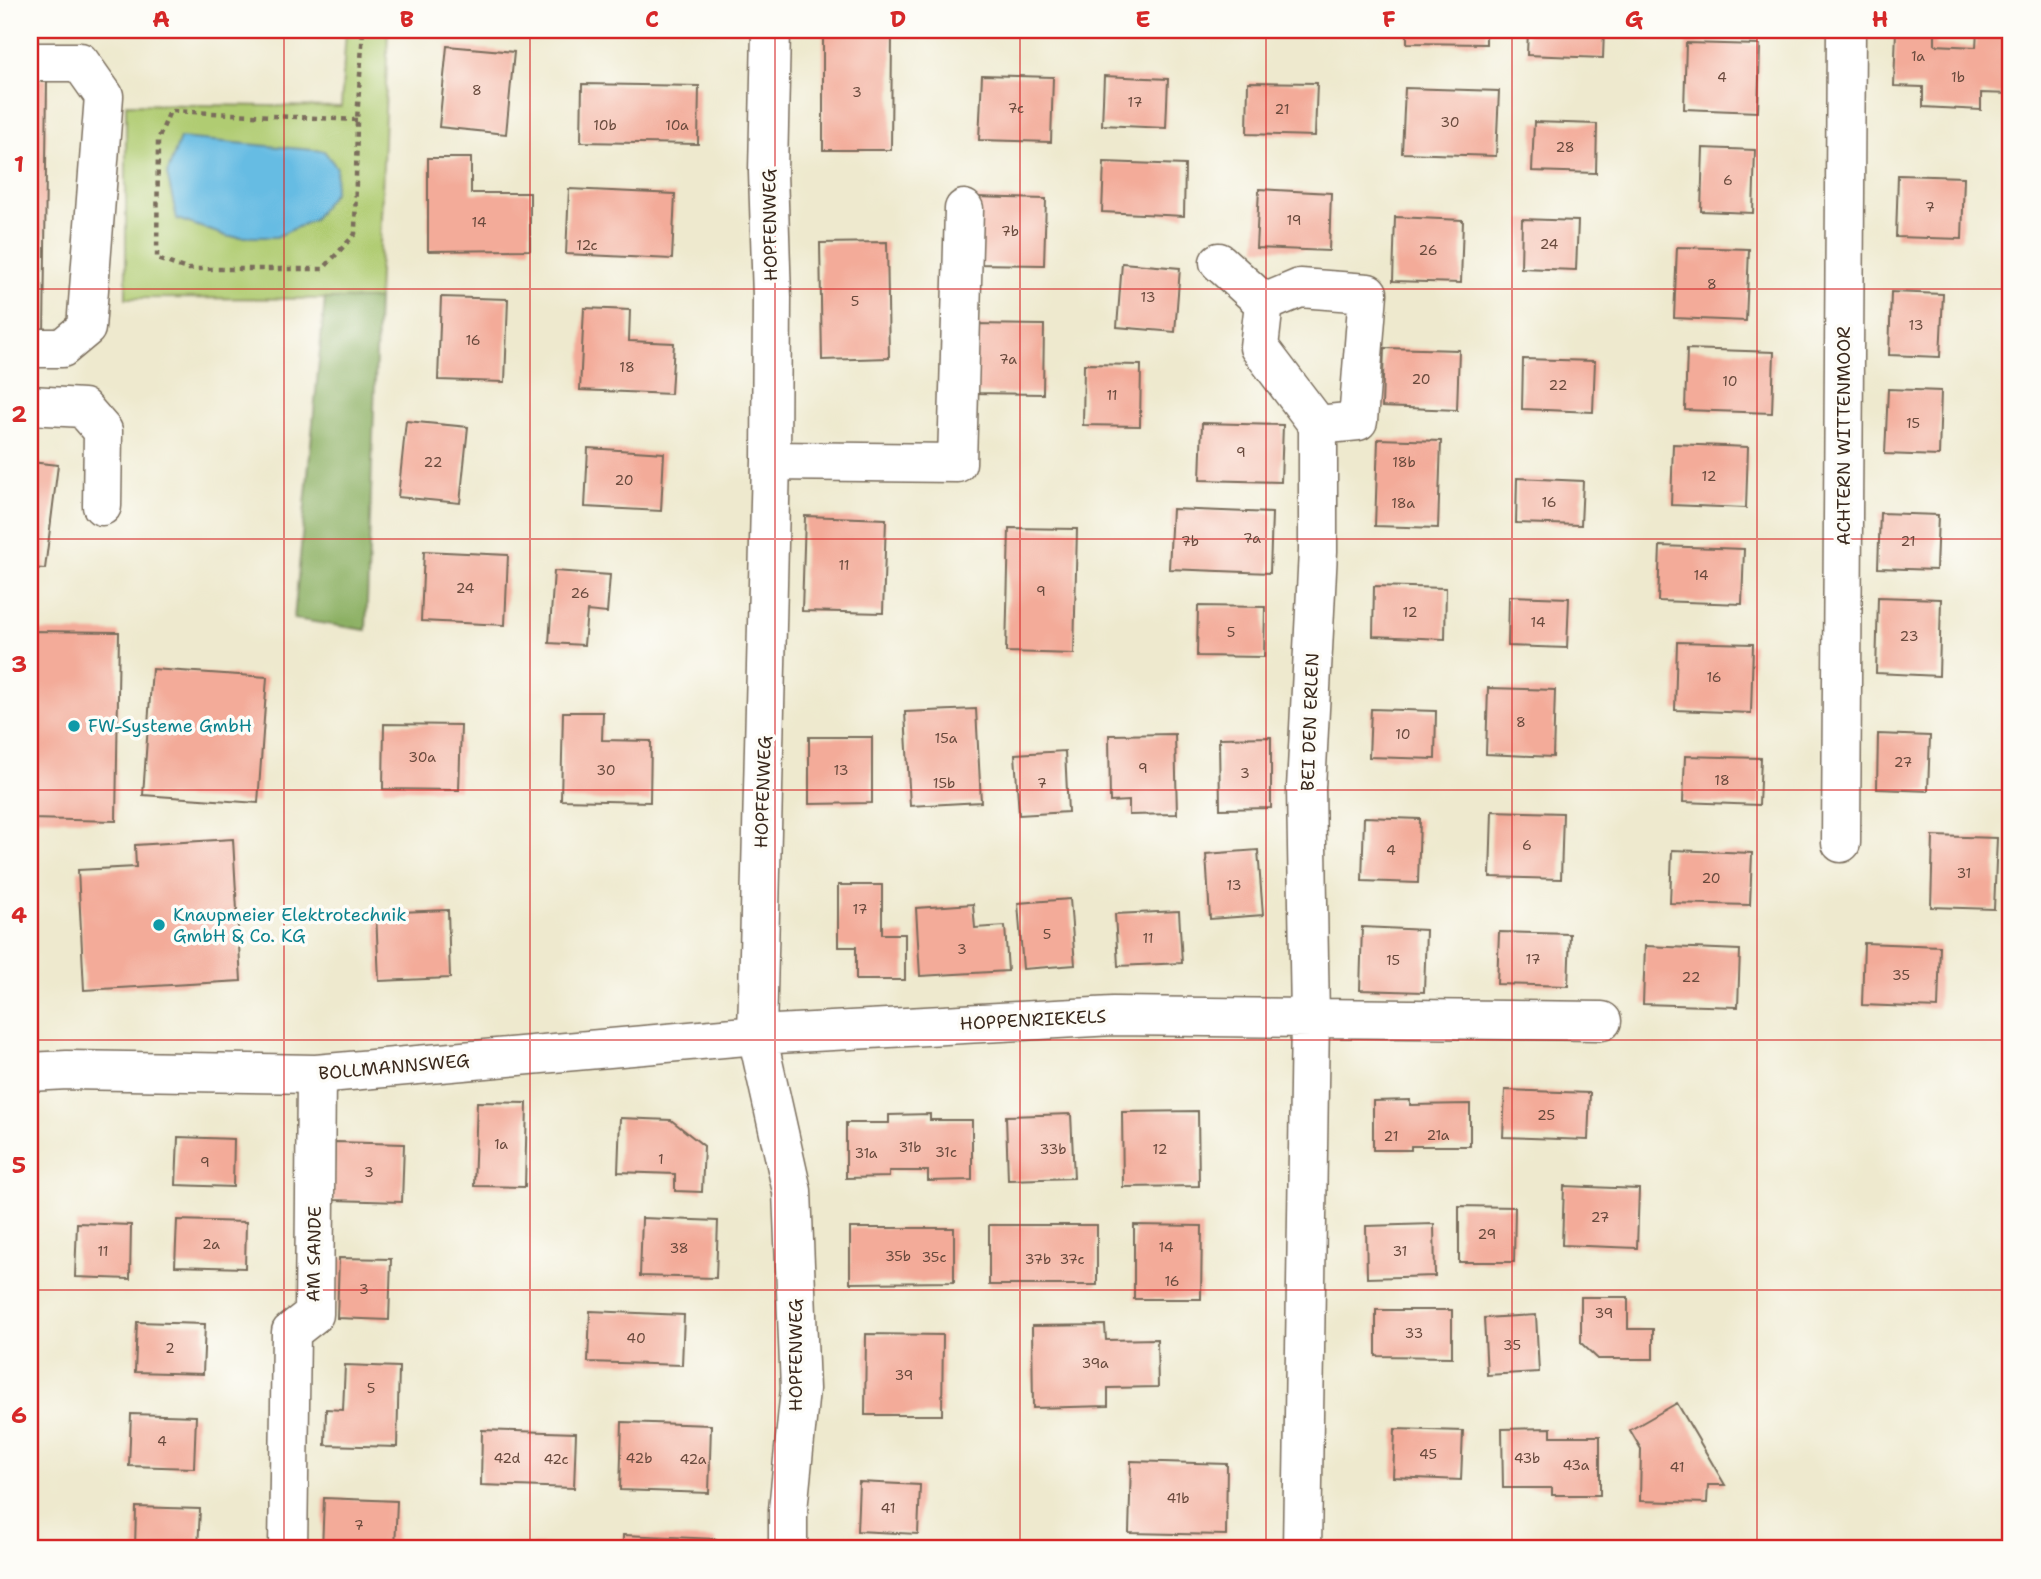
<svg xmlns="http://www.w3.org/2000/svg" width="2041" height="1579" font-family="'Shantell Sans',sans-serif">
<style>
.green{fill:#b0cc72;stroke:#767b48;stroke-width:2}
.forest{fill:#8cb064;stroke:#646d41;stroke-width:2}
.water{fill:#66bce3;stroke:#507380;stroke-width:2}
.building{fill:#f3ab99}
.lines{fill:none;stroke-linecap:round;stroke-linejoin:round}
.minor-casing{stroke:#7a6d5c;stroke-width:41}
.path{stroke:#7a6d5c;stroke-width:4.5;stroke-dasharray:5 5;stroke-linecap:butt}
.minor{stroke:#fff;stroke-width:38}
.grid{fill:none;stroke:#d62828;stroke-width:2;stroke-opacity:0.55}
.culture-dot{fill:#0f9aa8;stroke:#fdfcf7;stroke-width:2.5}
.labels{text-anchor:middle;stroke-width:7;stroke-linejoin:round;paint-order:stroke}
.number-label{font-size:14px;fill:#694a3d}
.street-label{font-size:18px;fill:#3b2a1e;stroke:#fdfcf7}
.culture-label{font-size:18px;fill:#0d838f;stroke:#fdfcf7;text-anchor:start}
.neatline{fill:none;stroke:#d62828;stroke-width:2.5}
.grid-label{font-size:23px;text-anchor:middle;font-weight:bold;fill:#d62828}
</style>
<rect width="100%" height="100%" fill="#fdfcf7"/>
<filter id="ink" filterUnits="userSpaceOnUse"><feTurbulence type="fractalNoise" baseFrequency=".0143" numOctaves="2"/><feDisplacementMap in="SourceGraphic" scale="14" xChannelSelector="R" yChannelSelector="G"/><feConvolveMatrix kernelMatrix="1 2 1 2 8 2 1 2 1" color-interpolation-filters="sRGB"/></filter>
<filter id="wash" filterUnits="userSpaceOnUse"><feTurbulence type="fractalNoise" baseFrequency=".00686" numOctaves="4" result="noise"/><feDisplacementMap in="SourceGraphic" scale="28" xChannelSelector="R" yChannelSelector="G"/><feGaussianBlur stdDeviation="1.57" result="paint"/><feColorMatrix in="noise" values="0 0 0 0 0 0 0 0 0 0 0 0 0 0 0 0 0 1.4 0 .05"/><feComposite in="paint" operator="in"/></filter>
<g filter="url(#wash)">
<rect width="100%" height="100%" fill="#eee9ce"/>
<path class="green" d="M346,30h42l-10,269 -252,-1v-194l215,3z"/>
<path class="forest" d="M325,299h53l-12,331 -72,-11z"/>
<path class="water" d="M180,138l144,13 13,17 -3,24 -21,28 -37,17h-47l-52,-18 -10,-45z"/>
<g id="blocks">
<path class="building" d="M1407,30h79v14l-79,-1z
M1528,30h76l-1,28 -76,-3z
M1896,30h39v15l41,2 1,-17 34,1v63l-30,-1v17l-58,-3v-20l-29,-1z
M823,34h69l-1,116h-68z
M1686,43l74,2 -2,67 -74,-3z
M447,46l67,6 -8,82 -67,-7z
M982,75l71,2 -2,65 -72,-2z
M1104,76l64,3 -2,49 -64,-3z
M30,79h17l-3,258h-14z
M1248,82l69,1 -2,53 -68,-2z
M582,84l117,2 -1,58 -117,-2z
M1405,88l94,3 -3,65 -94,-3z
M1534,122l63,2 -1,49 -64,-2z
M1703,148l52,2 -2,63 -52,-2z
M428,158h43v35h59v57l-102,1z
M1104,162l81,3 -1,51 -82,-4z
M1898,175l66,2 -2,62 -66,-2z
M569,189l106,5 -3,65 -106,-5z
M1259,189l72,4 -2,58 -73,-3z
M976,197l70,2 -2,66 -70,-1z
M1395,217l68,3 -2,63 -68,-2z
M1522,219l56,2 -2,49 -55,-2z
M887,242l2,116 -67,2 -2,-117z
M1677,247l72,2 -3,72 -72,-3z
M1122,263l58,5 -5,64 -58,-5z
M1891,292l52,2 -3,63 -51,-2z
M441,297l67,2 -3,83 -67,-2z
M584,308l46,2 -1,31 45,2 -3,51 -91,-4z
M973,324l71,1 -1,69 -71,-1z
M1384,348l75,2 -2,60 -75,-3z
M1687,349l87,3 -2,61 -87,-3z
M1523,359l72,2 -2,51 -71,-3z
M1084,364l57,1 -1,61 -57,-1z
M1888,389l53,2 -2,65 -54,-2z
M406,421l62,6 -8,76 -62,-6z
M1202,423l81,2 -2,57 -81,-2z
M1378,439l63,2 -3,87 -63,-2z
M1673,444l75,3 -2,61 -75,-3z
M588,448l76,5 -3,58 -76,-4z
M30,462l28,3 -13,104 -15,-1z
M1517,478l66,3 -2,44 -65,-2z
M1172,509l100,4 -2,60 -101,-4z
M1880,513l58,2 -2,55 -58,-2z
M805,516l81,3 -3,94 -81,-2z
M1009,528l68,1 -3,125 -68,-2z
M1660,546l84,3 -2,55 -84,-3z
M424,551l84,4 -3,70 -84,-4z
M554,571l56,4 -3,38 -20,-2 -3,34 -35,-2z
M1374,586l72,2 -1,51 -72,-3z
M1509,596l60,2 -2,50 -59,-2z
M1878,597l63,2 -2,77 -63,-3z
M1198,606l67,1 -1,50 -67,-1z
M30,631l89,1 -3,189 -86,-2z
M1677,642l76,2 -2,69 -76,-3z
M152,669l115,8 -9,126 -115,-8z
M1488,688l67,2 -2,67 -67,-3z
M976,709l5,93 -71,4 -5,-94z
M1371,709l65,2 -1,48 -66,-2z
M563,712h40l-1,28 49,1 -1,61 -89,-2z
M384,724l77,1 -2,65 -76,-1z
M1175,734l2,80 -48,1v-14l-19,1 -1,-67z
M1878,734l52,2 -2,55 -51,-2z
M809,737h63v66l-63,1z
M1271,737v71l-51,1 -1,-71z
M1065,751l3,61 -49,3 -4,-61z
M1685,756l76,2 -2,47 -76,-3z
M1492,811l71,2 -2,66 -71,-2z
M1364,817l56,2 -2,64 -56,-2z
M1933,836l64,2 -3,71 -63,-2z
M233,839l8,142 -157,9 -6,-120 58,-3 -1,-22z
M1258,850l5,65 -53,4 -4,-65z
M1672,850l80,3 -2,52 -80,-2z
M838,885h44v49h23v46h-49v-33h-18z
M1070,899l5,66 -52,4 -5,-66z
M973,904l2,24 30,-2 3,45 -88,5 -4,-68z
M448,910l2,68 -71,3 -3,-68z
M1179,911l3,52 -64,3 -3,-52z
M1362,927l64,3 -2,62 -64,-2z
M1499,932l71,2 -2,52 -71,-2z
M1864,943l76,3 -2,62 -76,-3z
M2006,943h5v54l-7,-1z
M1645,946l95,4 -2,57 -95,-3z
M1505,1090l85,3 -2,47 -85,-3z
M1410,1100v5l60,-1v42h-59v4h-38v-49z
M477,1102l50,1 -2,84 -51,-1z
M1198,1111l1,75 -76,1 -1,-75z
M930,1114v6h42v60l-44,1v-10h-39v6l-43,1v-55h43v-8z
M1071,1114l3,64 -66,2 -2,-64z
M620,1118l51,2 33,26 -2,46 -27,-1v-17l-57,-2z
M178,1137l56,2 -1,48 -57,-2z
M335,1142l69,2 -2,58 -69,-2z
M1564,1186l75,3 -2,59 -75,-3z
M1459,1206l56,1 -1,55h-55z
M642,1218l76,3 -2,57 -76,-2z
M177,1220l69,2 -1,46 -70,-2z
M77,1223l54,2 -1,54 -55,-2z
M1434,1224l1,52 -68,2 -1,-52z
M989,1225h108v60h-108z
M1134,1225l68,1 -1,73h-67z
M850,1228h104v54l-104,1z
M339,1258l52,1 -2,61 -52,-2z
M1581,1297h47v32h25v30h-55l-17,-16z
M1376,1310h76v47l-76,-1z
M590,1311l94,4 -2,50 -94,-3z
M1536,1315l3,57 -52,3 -3,-57z
M137,1322l68,2 -2,50 -68,-2z
M1105,1325l1,15 51,-1 1,48 -50,1v18l-75,2 -1,-82z
M866,1334l77,1 -1,80h-77z
M345,1365l54,2 -2,80 -72,-2 1,-36 17,1z
M1677,1403l48,82h-17l-1,18 -67,-2 1,-52 -11,-19z
M131,1414l65,2 -2,52 -65,-2z
M622,1422l89,3 -2,68 -89,-3z
M1551,1428v8h49v59h-48v-7h-49l-1,-59z
M1395,1429l68,2 -2,49 -68,-3z
M482,1430l94,3 -2,55 -93,-3z
M1131,1461l96,3 -1,71 -97,-2z
M859,1482l61,3 -2,49 -61,-3z
M324,1498l73,3 -2,48h-73z
M136,1507l64,2 -2,40h-63z
M623,1535l93,4 -1,10h-92z
M496,1544l93,3v2h-93z"/>
</g>
</g>
<g filter="url(#ink)">
<use href="#blocks" fill-opacity="0" stroke="#7a6d5c" stroke-width="2"/>
<g class="lines">
<g class="minor-casing">
<path id="minor" d="M771,30l-3,142 4,126 -1,163 -14,574 35,156 8,198 -12,121v39
M30,62h50l24,34 -18,232 -24,20h-32
M1219,262l45,41
M30,405l53,3 20,23 -1,75
M771,461l186,2 7,-254
M1841,843l5,-813
M30,1072l37,-2 249,4 441,-39 356,-19 489,5
M288,1549l3,-217 23,-18 2,-240
M1302,1549l8,-531 -4,-230 12,-237v-126l40,-4 10,-128 -68,-5 -36,15 -5,44 59,78"/>
</g>
<path class="path" d="M357,120l-187,-9 -12,29 -1,119 30,10h136l32,-35 2,-114 6,-90"/>
<use href="#minor" class="minor"/>
</g>
</g>
<path class="grid" d="M284,30v1519M530,30v1519M775,30v1519M1020,30v1519M1266,30v1519M1512,30v1519M1757,30v1519M30,289h1981M30,539h1981M30,790h1981M30,1040h1981M30,1290h1981"/>
<g class="culture-dot">
<circle cx="74" cy="726" r="7"/>
<circle cx="159" cy="925" r="7"/>
</g>
<g class="labels">
<g class="number-label">
<text x="1918" y="61">1a</text>
<text x="1722" y="82">4</text>
<text x="1958" y="82">1b</text>
<text x="477" y="95">8</text>
<text x="857" y="97">3</text>
<text x="1135" y="107">17</text>
<text x="1016" y="113">7c</text>
<text x="1282" y="114">21</text>
<text x="1450" y="127">30</text>
<text x="605" y="130">10b</text>
<text x="677" y="130">10a</text>
<text x="1565" y="152">28</text>
<text x="1728" y="185">6</text>
<text x="1930" y="212">7</text>
<text x="1294" y="225">19</text>
<text x="479" y="227">14</text>
<text x="1010" y="236">7b</text>
<text x="1549" y="249">24</text>
<text x="587" y="250">12c</text>
<text x="1428" y="255">26</text>
<text x="1712" y="289">8</text>
<text x="1148" y="302">13</text>
<text x="855" y="306">5</text>
<text x="1916" y="330">13</text>
<text x="473" y="345">16</text>
<text x="1008" y="364">7a</text>
<text x="627" y="372">18</text>
<text x="1421" y="384">20</text>
<text x="1730" y="386">10</text>
<text x="1558" y="390">22</text>
<text x="1112" y="400">11</text>
<text x="1913" y="428">15</text>
<text x="1241" y="457">9</text>
<text x="433" y="467">22</text>
<text x="1404" y="467">18b</text>
<text x="1709" y="481">12</text>
<text x="624" y="485">20</text>
<text x="1549" y="507">16</text>
<text x="1403" y="508">18a</text>
<text x="1252" y="543">7a</text>
<text x="1190" y="546">7b</text>
<text x="1908" y="546">21</text>
<text x="844" y="570">11</text>
<text x="1701" y="580">14</text>
<text x="465" y="593">24</text>
<text x="1041" y="596">9</text>
<text x="580" y="598">26</text>
<text x="1410" y="617">12</text>
<text x="1538" y="627">14</text>
<text x="1231" y="637">5</text>
<text x="1909" y="641">23</text>
<text x="1714" y="682">16</text>
<text x="1521" y="727">8</text>
<text x="1403" y="739">10</text>
<text x="946" y="743">15a</text>
<text x="422" y="762">30a</text>
<text x="1903" y="767">27</text>
<text x="1143" y="773">9</text>
<text x="606" y="775">30</text>
<text x="841" y="775">13</text>
<text x="1245" y="778">3</text>
<text x="1722" y="785">18</text>
<text x="944" y="788">15b</text>
<text x="1042" y="788">7</text>
<text x="1527" y="850">6</text>
<text x="1391" y="855">4</text>
<text x="1964" y="878">31</text>
<text x="1711" y="883">20</text>
<text x="1234" y="890">13</text>
<text x="860" y="914">17</text>
<text x="1047" y="939">5</text>
<text x="1148" y="943">11</text>
<text x="962" y="954">3</text>
<text x="1533" y="964">17</text>
<text x="1393" y="965">15</text>
<text x="1901" y="980">35</text>
<text x="1691" y="982">22</text>
<text x="1546" y="1120">25</text>
<text x="1438" y="1140">21a</text>
<text x="1391" y="1141">21</text>
<text x="501" y="1149">1a</text>
<text x="910" y="1152">31b</text>
<text x="1053" y="1154">33b</text>
<text x="1160" y="1154">12</text>
<text x="946" y="1157">31c</text>
<text x="866" y="1158">31a</text>
<text x="661" y="1164">1</text>
<text x="205" y="1167">9</text>
<text x="369" y="1177">3</text>
<text x="1600" y="1222">27</text>
<text x="1487" y="1239">29</text>
<text x="211" y="1249">2a</text>
<text x="1166" y="1252">14</text>
<text x="679" y="1253">38</text>
<text x="103" y="1256">11</text>
<text x="1400" y="1256">31</text>
<text x="898" y="1261">35b</text>
<text x="934" y="1262">35c</text>
<text x="1038" y="1264">37b</text>
<text x="1072" y="1264">37c</text>
<text x="1172" y="1286">16</text>
<text x="364" y="1294">3</text>
<text x="1604" y="1318">39</text>
<text x="1414" y="1338">33</text>
<text x="636" y="1343">40</text>
<text x="1512" y="1350">35</text>
<text x="170" y="1353">2</text>
<text x="1095" y="1368">39a</text>
<text x="904" y="1380">39</text>
<text x="371" y="1393">5</text>
<text x="162" y="1446">4</text>
<text x="1428" y="1459">45</text>
<text x="507" y="1463">42d</text>
<text x="639" y="1463">42b</text>
<text x="1527" y="1463">43b</text>
<text x="556" y="1464">42c</text>
<text x="693" y="1464">42a</text>
<text x="1576" y="1470">43a</text>
<text x="1677" y="1472">41</text>
<text x="1178" y="1503">41b</text>
<text x="888" y="1513">41</text>
<text x="359" y="1530">7</text>
</g>
<g class="street-label">
<text transform="translate(770 225) rotate(-91)" y="6">HOPFENWEG</text>
<text transform="translate(1844 436) rotate(-90)" y="6">ACHTERN WITTENMOOR</text>
<text transform="translate(1310 722) rotate(-88)" y="6">BEI DEN ERLEN</text>
<text transform="translate(763 792) rotate(-88)" y="6">HOPFENWEG</text>
<text transform="translate(1033 1020) rotate(-3)" y="6">HOPPENRIEKELS</text>
<text transform="translate(394 1067) rotate(-5)" y="6">BOLLMANNSWEG</text>
<text transform="translate(314 1254) rotate(-89)" y="6">AM SANDE</text>
<text transform="translate(796 1355) rotate(-90)" y="6">HOPFENWEG</text>
</g>
<g class="culture-label">
<text x="88" y="732">FW-Systeme GmbH</text>
<text x="173" y="921">Knaupmeier Elektrotechnik<tspan x="173" dy="21">GmbH &amp; Co. KG</tspan></text>
</g>
</g>
<rect width="2041" height="1579" fill="none" stroke="#fdfcf7" stroke-width="77"/>
<rect x="38" y="38" width="1964" height="1502" class="neatline"/>
<g class="grid-label">
<text x="161" y="27">A</text>
<text x="407" y="27">B</text>
<text x="652" y="27">C</text>
<text x="898" y="27">D</text>
<text x="1143" y="27">E</text>
<text x="1389" y="27">F</text>
<text x="1634" y="27">G</text>
<text x="1880" y="27">H</text>
<text x="19" y="172">1</text>
<text x="19" y="422">2</text>
<text x="19" y="672">3</text>
<text x="19" y="923">4</text>
<text x="19" y="1173">5</text>
<text x="19" y="1423">6</text>
</g>
</svg>
